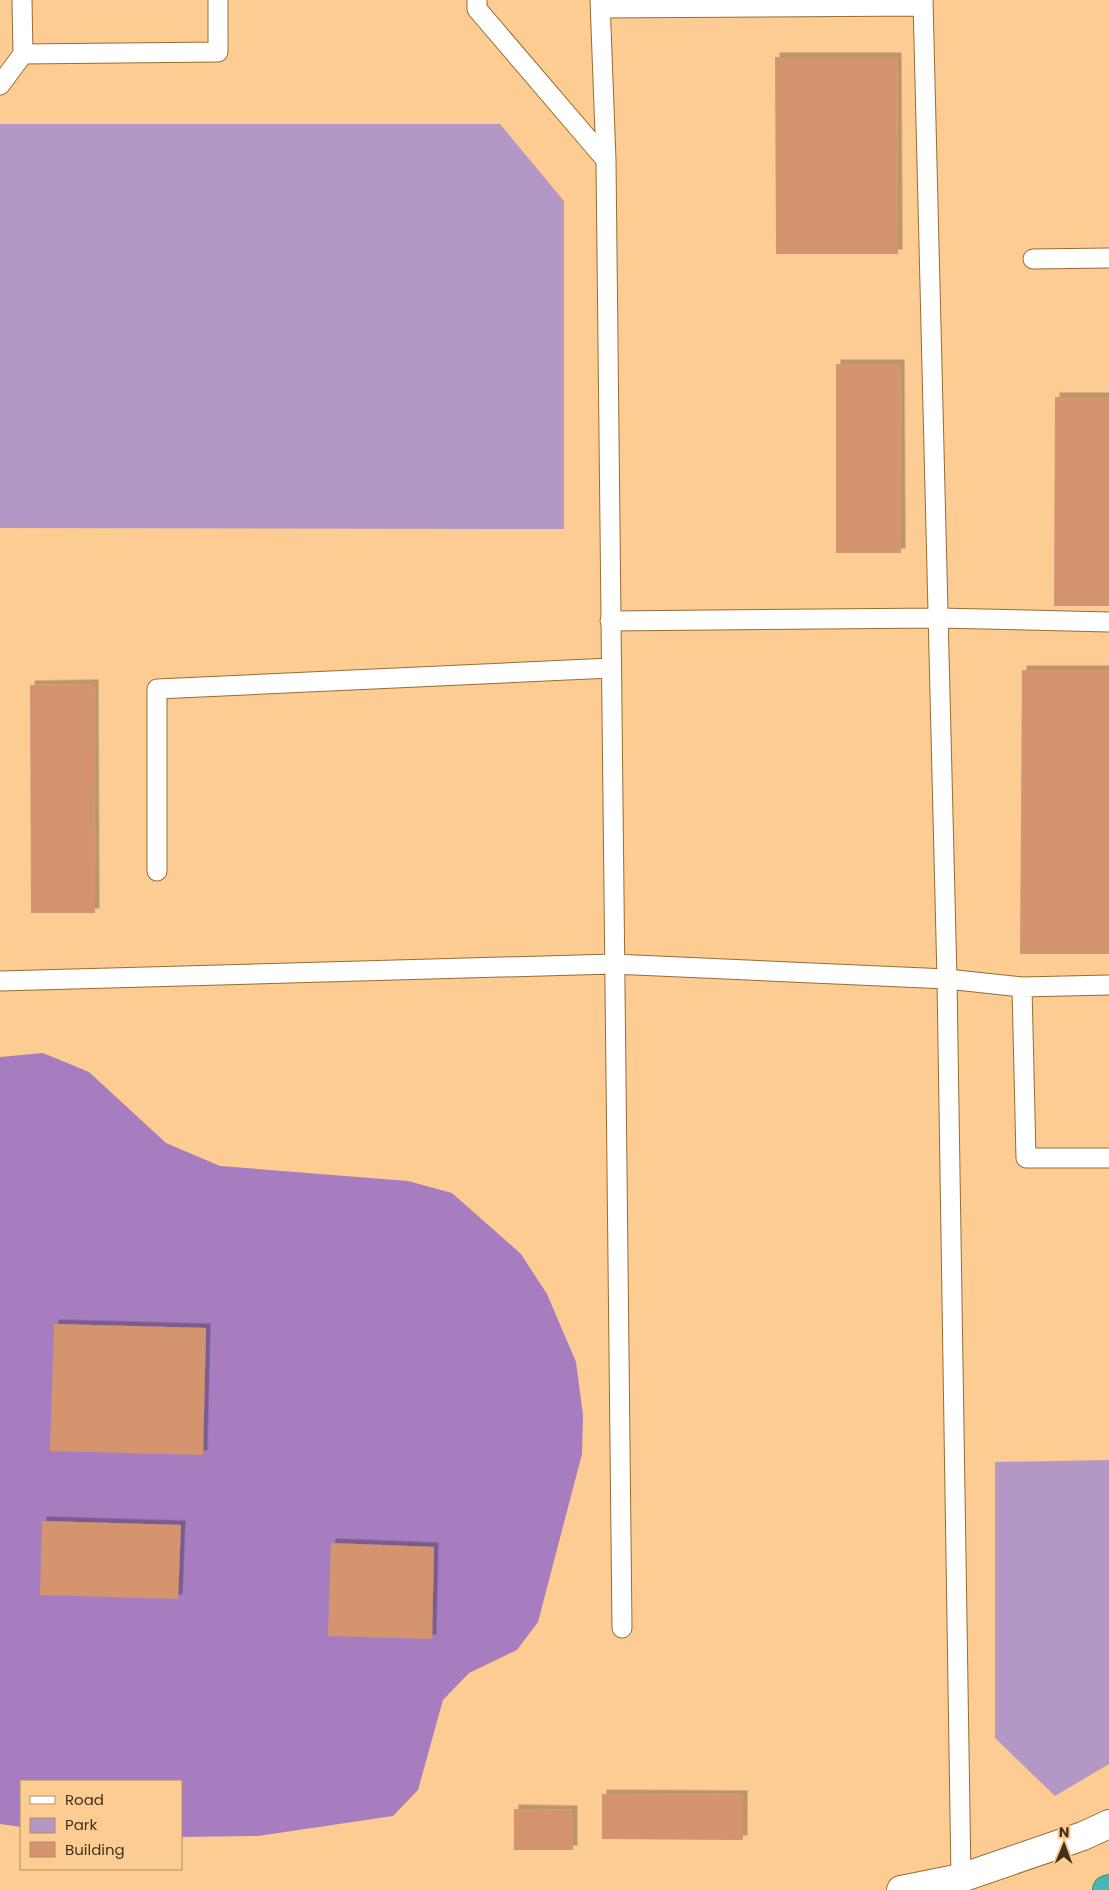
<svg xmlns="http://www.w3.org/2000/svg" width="1109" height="1890" font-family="Poppins,sans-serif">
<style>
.green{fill:#b398c5}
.forest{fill:#a67ec0}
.building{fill:#d4946e;filter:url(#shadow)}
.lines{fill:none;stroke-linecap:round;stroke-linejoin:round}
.lane-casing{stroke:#986c33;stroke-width:21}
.secondary-casing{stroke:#986c33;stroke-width:30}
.highway-casing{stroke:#47877c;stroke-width:30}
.lane{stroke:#fff;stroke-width:19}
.secondary{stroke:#fff;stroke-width:28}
.highway{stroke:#48b6b2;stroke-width:28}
</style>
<defs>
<filter id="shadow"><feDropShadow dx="4.5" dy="-4.5" stdDeviation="0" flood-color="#0004"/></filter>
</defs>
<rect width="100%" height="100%" fill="#fdcc92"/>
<path class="green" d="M0,124h500l64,77v328l-564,-1z
M1109,1460v304l-54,32 -60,-58v-276z"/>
<path class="forest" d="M43,1053l46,19 77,71 54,23 188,15 44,12 69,61 26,40 29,68 7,53 -1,39 -44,168 -21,28 -48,23 -26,27 -25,90 -25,26 -135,20 -77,1v-56h-160v46l-21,-3v-767z"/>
<path class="building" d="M775,57h122l1,197h-122z
M836,364h64l1,189h-65z
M1055,397h54v209h-55z
M1022,670h87v284h-89z
M94,684l1,229h-64l-1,-228z
M54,1324l152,4 -3,127 -153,-4z
M42,1521l139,4 -3,74 -138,-4z
M331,1543l103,4 -2,92 -104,-3z
M602,1794l141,1v45l-141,-1z
M514,1809l59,1v40h-59z"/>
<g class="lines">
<g class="lane-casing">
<path id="lane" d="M477,0v9l129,151 16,1468
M600,0l6,160
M923,0l24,979 14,899
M601,8l322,-2
M23,54l195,-2v-52
M0,85l23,-31 -1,-54
M1033,259l76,-1
M610,621l328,-3 171,4
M157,871v-182l454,-21
M0,981l613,-17 334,15 75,8 87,-2
M1022,987l4,171h83"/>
</g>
<g class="secondary-casing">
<path id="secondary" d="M901,1890l60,-12 122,-42 26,-12"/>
</g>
<g class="highway-casing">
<path id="highway" d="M1107,1890l2,-1"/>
</g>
<use href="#lane" class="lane"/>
<use href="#secondary" class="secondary"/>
<use href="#highway" class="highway"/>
</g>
<rect x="20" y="1780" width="162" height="90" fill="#fdcc92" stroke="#b38e62"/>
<rect x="30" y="1796" width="25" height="8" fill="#ffffff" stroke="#b38e62"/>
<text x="65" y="1805" font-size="15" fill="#443119">Road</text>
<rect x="30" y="1818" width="25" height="15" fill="#b398c5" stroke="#b38e62"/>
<text x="65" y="1830" font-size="15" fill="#443119">Park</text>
<rect x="30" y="1842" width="25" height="15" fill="#d4946e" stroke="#b38e62"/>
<text x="65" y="1855" font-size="15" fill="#443119">Building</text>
<g transform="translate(1064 1845) rotate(1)" stroke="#fdcc92" stroke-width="4" paint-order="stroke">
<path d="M0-4L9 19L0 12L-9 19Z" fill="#443119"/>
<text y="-8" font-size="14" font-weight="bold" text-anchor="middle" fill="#443119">N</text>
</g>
</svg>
